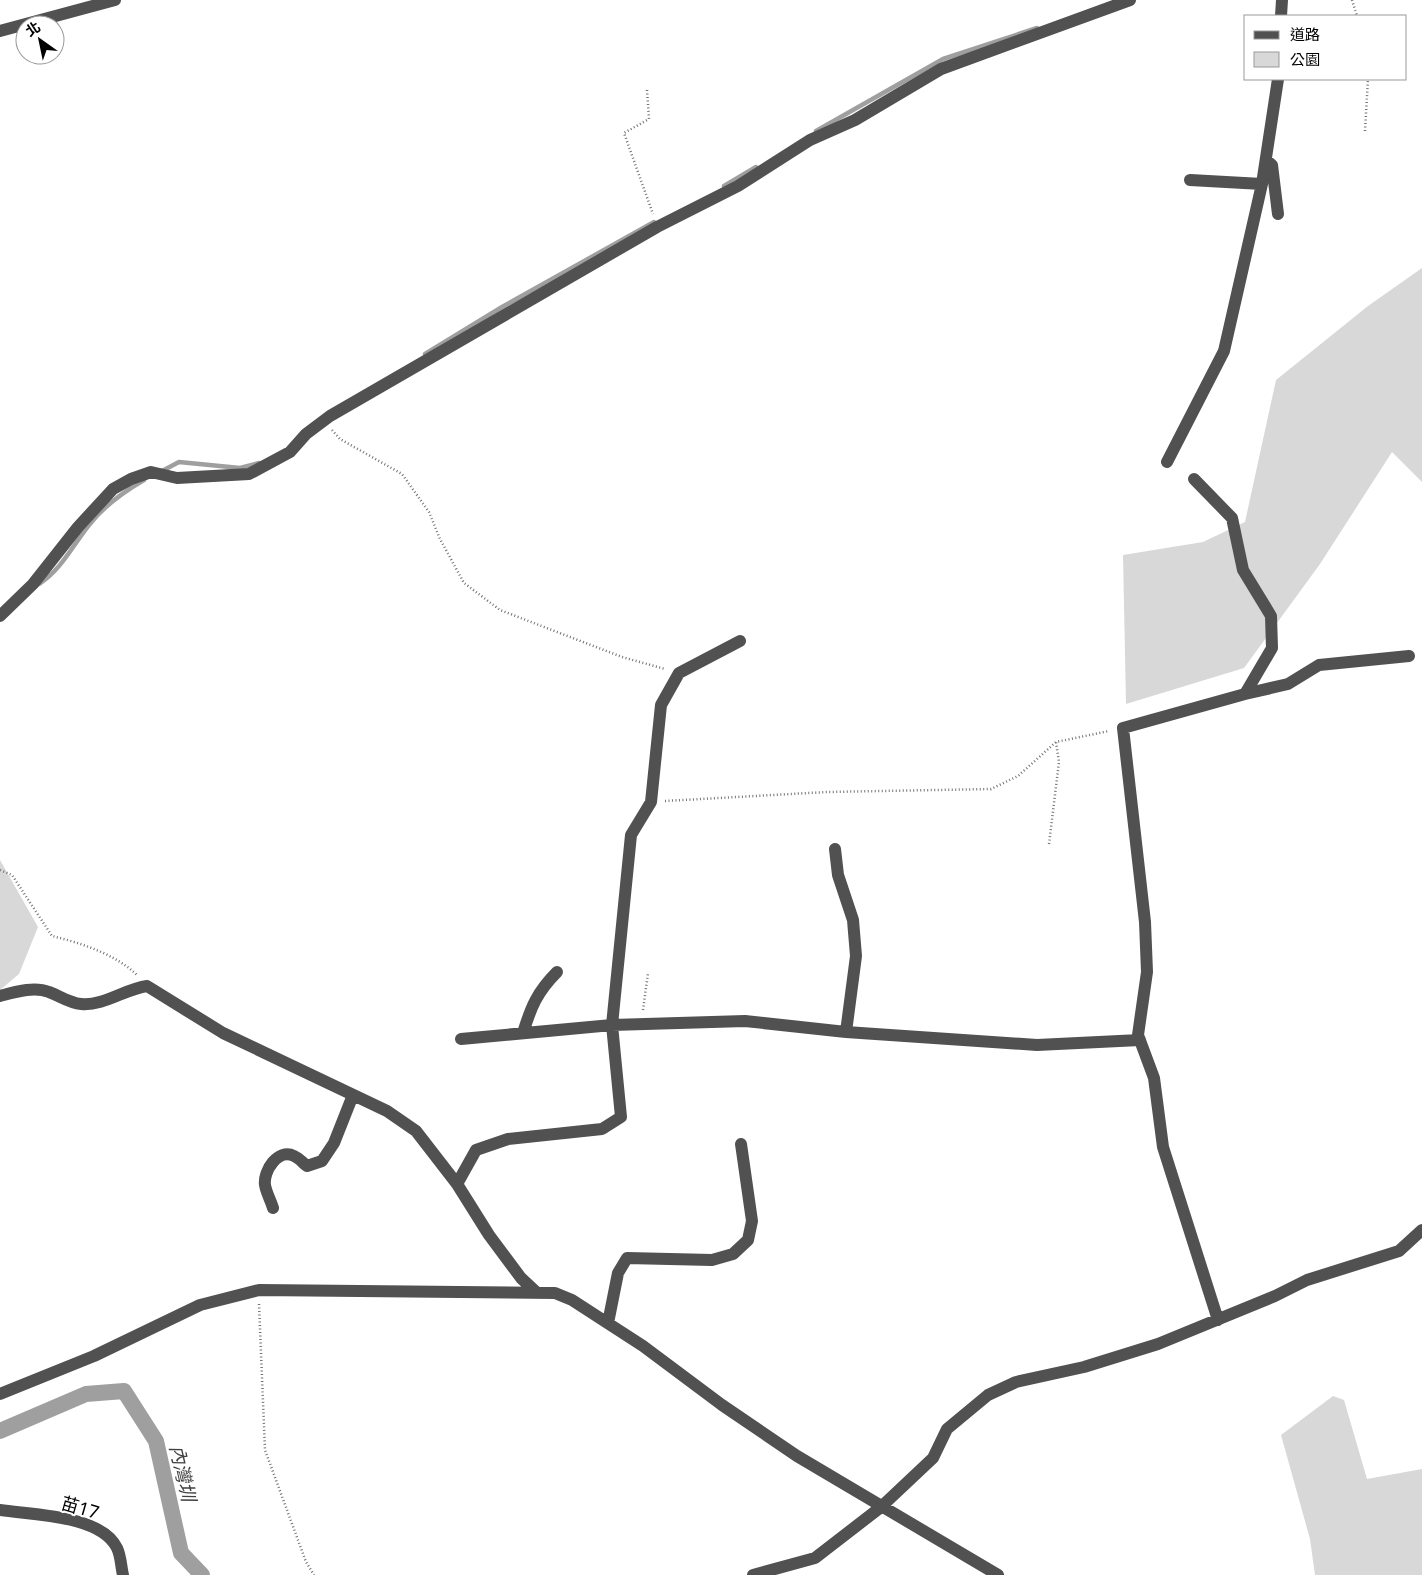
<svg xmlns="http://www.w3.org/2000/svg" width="1422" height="1575" font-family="'Noto Sans','Noto Sans TC',sans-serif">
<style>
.green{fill:#d8d8d8}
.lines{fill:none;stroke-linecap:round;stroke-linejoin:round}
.stream{stroke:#9f9f9f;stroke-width:4.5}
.canal{stroke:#9f9f9f;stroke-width:16}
.path{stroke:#737373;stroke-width:2.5;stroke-dasharray:1 2.5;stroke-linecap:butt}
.minor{stroke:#515151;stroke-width:12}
.labels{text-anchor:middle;stroke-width:4;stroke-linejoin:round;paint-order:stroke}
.street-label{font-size:18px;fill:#000;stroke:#fff}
.water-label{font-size:19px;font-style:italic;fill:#404040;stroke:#fff}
</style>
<rect width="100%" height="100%" fill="#fff"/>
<path class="green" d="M1422,268v214l-30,-30 -72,112 -76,104 -118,36 -3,-149 80,-13 42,-20 31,-142 92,-74z
M0,860l38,67 -19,47 -19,16z
M1333,1396l11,4 23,79 55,-10v106h-107l-5,-36 -29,-104z"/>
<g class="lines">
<path class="stream" d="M816,131l127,-72 94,-31
M724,186l32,-19
M425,354l77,-47 152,-85
M162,471l17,-9 61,6 19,-5
M39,584c22,-14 34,-39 50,-59 14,-18 36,-34 55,-45"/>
<path class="canal" d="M0,1431l86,-37 38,-3 32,50 25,112 21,22"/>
<path class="path" d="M1352,0l5,16
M647,90l2,29 -25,14 29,81
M1365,131l3,-52
M332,430l8,9 62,35 27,38 11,27 24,44 36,27 122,47 43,12
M665,801l162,-9 164,-3 27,-13 38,-34 53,-11
M1049,844l10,-82 -3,-20
M0,870l12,5 40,61c29,7 63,18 85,39
M643,1010l5,-37
M259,1304l6,146 41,112 8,13"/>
<path class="minor" d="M1281,16l1,-16
M0,31l115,-31
M1266,160l6,5 6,49
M1190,180l72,4
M1167,462l57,-111 38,-167 16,-105
M1194,479l38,39 11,52 28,46 1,32 -27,46 -122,34 22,194 2,50 -9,63 16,43 9,69 55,173
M0,616l33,-32 45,-57 35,-38 18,-10 20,-7 26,6 72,-4 41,-22 16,-18 24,-18 327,-189 81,-41 72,-46 45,-20 86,-51 189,-69
M1245,694l43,-10 31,-19 90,-9
M835,849l3,26 15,45 3,36 -10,76
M0,996c15,-4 34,-10 49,-4 11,4 20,11 32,12 23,2 44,-15 66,-18l76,47 164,78 29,20 41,53 32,51 32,43 15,14
M523,1033c8,-26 14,-41 34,-61
M461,1039l151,-14 133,-4 101,11 191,13 103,-5
M457,1184l19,-34 32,-11 94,-10 19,-12 -9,-92 19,-190 20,-33 10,-97 18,-32 61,-32
M273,1208c-2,-7 -7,-16 -8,-23 -2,-14 13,-37 29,-29 5,2 9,7 13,10l15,-5 12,-18 19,-48
M608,1323l10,-50 9,-15 85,2 21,-6 15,-14 4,-19 -11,-77
M0,1394l94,-38 106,-51 59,-15 296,3 17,7 71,46 79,59 75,51 201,119
M0,1510c33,5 101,5 117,38 4,8 4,19 6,27
M753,1575l62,-17 66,-51 52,-49 14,-29 41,-34 28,-13 68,-15 74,-23 117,-48 32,-16 92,-29 23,-21"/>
</g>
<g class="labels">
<g class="street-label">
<text transform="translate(80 1508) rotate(16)" y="6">苗17</text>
</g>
<g class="water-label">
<text transform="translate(183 1473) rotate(77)" y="7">內灣圳</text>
</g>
</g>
<rect x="1244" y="15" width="162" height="65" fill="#ffffff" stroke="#999999"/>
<rect x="1254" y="31" width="25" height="8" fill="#515151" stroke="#999999"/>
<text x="1290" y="40" font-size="15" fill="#000000">道路</text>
<rect x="1254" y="52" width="25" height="15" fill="#d8d8d8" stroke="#999999"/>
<text x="1290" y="65" font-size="15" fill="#000000">公園</text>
<g transform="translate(40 40) rotate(327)"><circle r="24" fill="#ffffff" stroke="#999999"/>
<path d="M0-4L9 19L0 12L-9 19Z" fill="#000000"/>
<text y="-8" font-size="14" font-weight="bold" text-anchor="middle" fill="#000000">北</text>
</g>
</svg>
